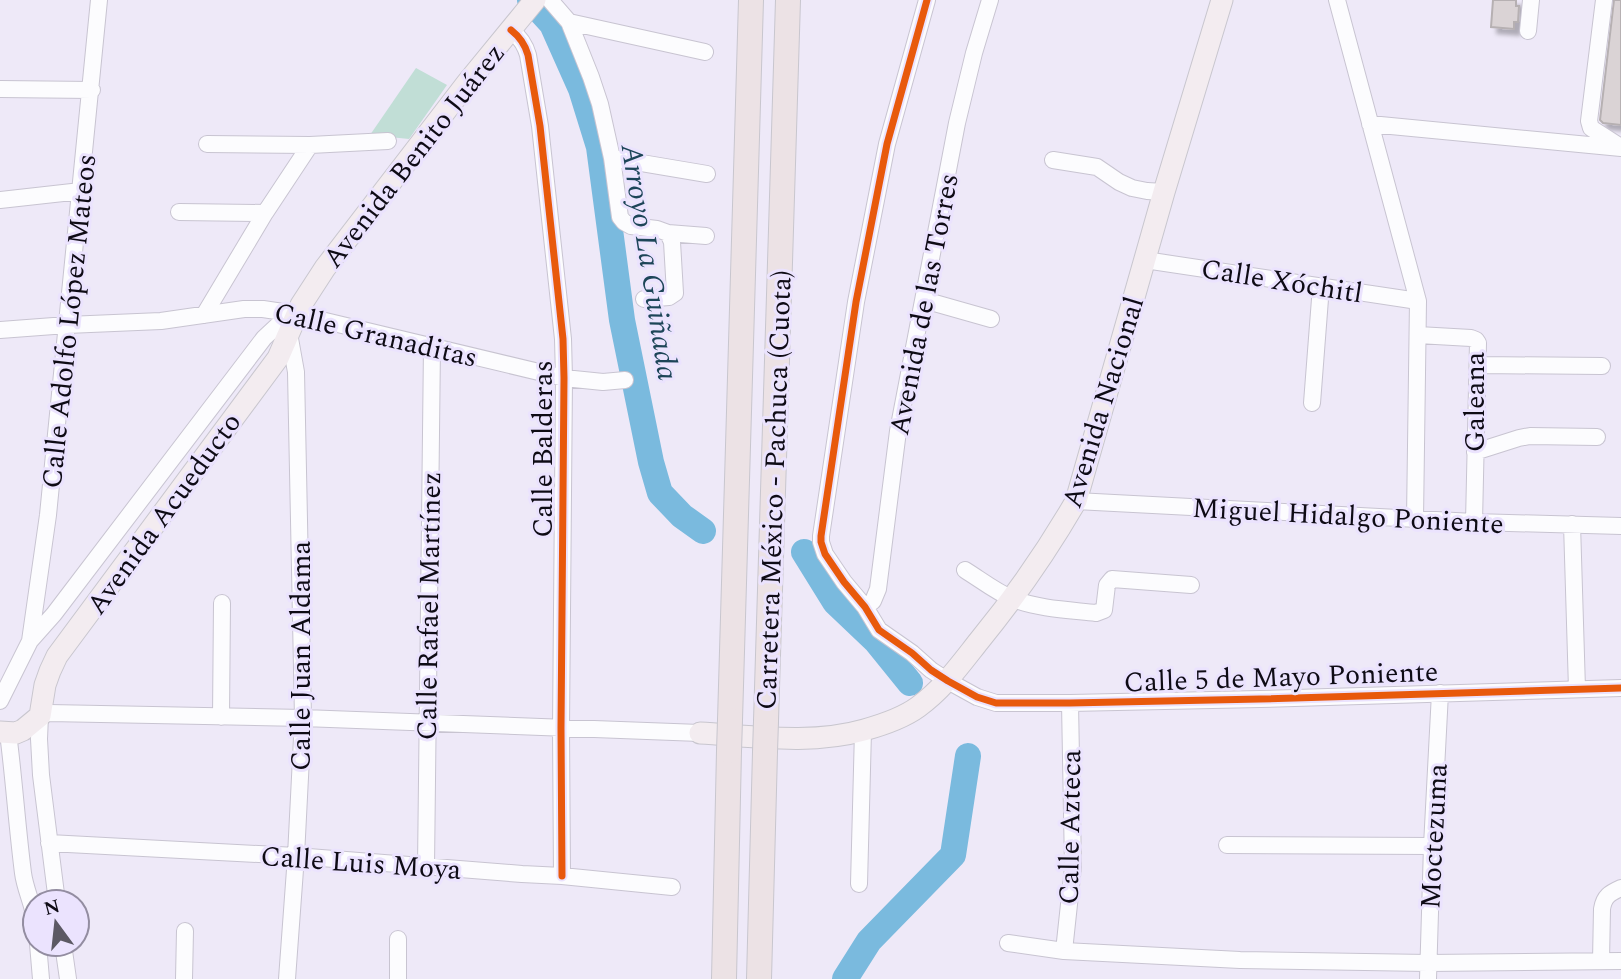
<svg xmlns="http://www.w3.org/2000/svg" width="1621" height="979" font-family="Spectral,serif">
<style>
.green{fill:#c1ded6}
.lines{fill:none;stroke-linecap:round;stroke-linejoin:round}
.river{stroke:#7abade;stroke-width:26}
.building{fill:#dad3d5;stroke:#b6b0b2;stroke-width:2;filter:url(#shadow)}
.minor-casing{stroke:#c8c4d1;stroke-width:18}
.major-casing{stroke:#c8c6ce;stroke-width:23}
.highway-casing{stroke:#c8c6ce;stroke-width:26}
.minor{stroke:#fcfcfe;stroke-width:16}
.major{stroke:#f3ecf0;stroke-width:21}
.highway{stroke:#ece2e5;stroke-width:24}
.highway-bridge-casing{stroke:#c8c6ce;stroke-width:26;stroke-linecap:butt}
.highway-bridge{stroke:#ece2e5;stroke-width:24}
.cycleway-casing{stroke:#ebe3fe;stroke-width:11}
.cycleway{stroke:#e8590c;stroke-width:7}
.labels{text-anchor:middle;stroke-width:6;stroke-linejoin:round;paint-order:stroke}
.street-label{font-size:28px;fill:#0e0b15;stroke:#ebe3fe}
.water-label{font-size:30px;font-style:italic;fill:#1d4558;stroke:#ebe3fe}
</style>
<defs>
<filter id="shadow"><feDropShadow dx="6" dy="6" stdDeviation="2" flood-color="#0004"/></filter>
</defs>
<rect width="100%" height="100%" fill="#eee9f8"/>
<path class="green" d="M416,68l31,17 -38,54 -39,-4z"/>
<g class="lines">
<path class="river" d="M530,0l22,24 29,65 18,58 23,173 29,142 9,31 22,23 21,15
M804,552l31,50 41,39 34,42
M845,979l24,-38 84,-86 15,-99"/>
</g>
<path class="building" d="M1493,0h23v6h3l-1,16h-4v7l-23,-2z
M1614,0h7v125l-18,-2 -3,-3z"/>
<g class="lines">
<g class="minor-casing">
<path id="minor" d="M550,0l19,22 22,55 9,27 12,54 8,59 4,5 7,4 26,3 11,4 38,3
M927,0l-40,144 -31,158 -35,234v6l4,12 19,28 21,25 14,23 33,23 19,17 17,11 29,16 19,6h74l190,-4 361,-11
M1337,0l81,301 -3,218
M1604,0l-15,121 2,7 28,18
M569,22l136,30
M511,30c9,7 14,14 17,25l12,71 23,213 1,39 -3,350 1,148
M1528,31l3,-31
M0,89l92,1
M1370,124l251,24
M207,144l103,1 78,-4
M612,158l95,16
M1053,160l44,7 22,15 13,6 15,3 17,1
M0,200l81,-9
M179,212l86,1
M1145,260l273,41
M644,299l25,-2 6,-4 -3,-51 -4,-9
M924,300l67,19
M204,315l61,-102 45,-68
M0,330l67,-5 94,-4 83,-12h19l33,5 268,64 39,4 22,-2
M1418,335l53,3 5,2 2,3 -4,179
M1478,365l124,1
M1312,403l9,-117
M1475,452l44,-14 11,-2 67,1
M1076,501l398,21 147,4
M1572,524l5,165
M965,570c16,10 31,22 48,29 26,10 56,11 83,14l8,-3 3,-25 5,-6 79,6
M865,607l8,-6 5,-12 20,-158 59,-308 17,-70 16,-53
M30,641l18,-126 51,-515
M0,701l30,-60 24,-27 210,-276 15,-14 17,-10
M221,717l1,-114
M8,733c6,46 9,93 15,140 2,16 10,31 12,47
M49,843l247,13 226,18 40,2 110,11
M1227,845l205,1
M426,867l6,-521
M859,884l4,-153
M57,902l-16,-127 -2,-36 1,-23 9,-3 254,5 397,15
M1008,943l56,8 176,9 188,3 193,-2
M38,944l3,35
M63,944l5,35
M1064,951l9,-84 -3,-164
M1601,961l1,-52c2,-13 8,-16 19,-21
M184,979l1,-48
M287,979l9,-123 7,-138 -7,-346 -7,-39
M398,979v-40
M1428,979l4,-133 8,-153"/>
</g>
<g class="major-casing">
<path id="major" d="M0,732l16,1 7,-3 17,-14 5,-31 5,-14 7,-15 221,-298 23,-53 24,-37 142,-185 68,-83
M700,733c53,3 112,12 164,-3 18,-5 39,-12 54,-23 25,-18 42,-42 61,-66 36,-44 68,-90 97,-140l88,-309 58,-192"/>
</g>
<g class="highway-casing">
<path id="highway" d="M730,720l21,-720
M766,721l22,-721
M724,979l5,-228
M759,979l6,-227"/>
</g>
<use href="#minor" class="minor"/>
<use href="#major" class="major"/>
<use href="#highway" class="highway"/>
<g class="highway-bridge-casing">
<path id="highway-bridge" d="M729,751l1,-31
M765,752l1,-31"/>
</g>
<use href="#highway-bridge" class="highway-bridge"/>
<g class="cycleway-casing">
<path id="cycleway" d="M927,0l-40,144 -31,158 -35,234v6l4,12 19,28 21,25 14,23 33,23 19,17 17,11 29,16 19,6h74l190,-4 361,-11
M511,30c9,7 14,14 17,25l12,71 23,213 1,39 -3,350 1,148"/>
</g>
<use href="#cycleway" class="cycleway"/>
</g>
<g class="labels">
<g class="street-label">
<text transform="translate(413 155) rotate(-52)" y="10">Avenida Benito Juárez</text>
<text transform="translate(1282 280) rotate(9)" y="10">Calle Xóchitl</text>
<text transform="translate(923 304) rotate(-79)" y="10">Avenida de las Torres</text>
<text transform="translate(68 321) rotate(-84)" y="10">Calle Adolfo López Mateos</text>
<text transform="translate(376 334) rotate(13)" y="10">Calle Granaditas</text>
<text transform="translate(1102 402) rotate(-73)" y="10">Avenida Nacional</text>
<text transform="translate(1474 402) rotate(-90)" y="10">Galeana</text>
<text transform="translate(542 449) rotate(-90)" y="10">Calle Balderas</text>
<text transform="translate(773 490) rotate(-88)" y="10">Carretera México - Pachuca (Cuota)</text>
<text transform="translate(163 513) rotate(-54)" y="10">Avenida Acueducto</text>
<text transform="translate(1348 515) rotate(3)" y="10">Miguel Hidalgo Poniente</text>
<text transform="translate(428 606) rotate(-89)" y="10">Calle Rafael Martínez</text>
<text transform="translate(300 656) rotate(-90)" y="10">Calle Juan Aldama</text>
<text transform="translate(1281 676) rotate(-2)" y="10">Calle 5 de Mayo Poniente</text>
<text transform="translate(1069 827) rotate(-89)" y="10">Calle Azteca</text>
<text transform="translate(1433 836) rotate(-87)" y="10">Moctezuma</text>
<text transform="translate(361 862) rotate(4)" y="10">Calle Luis Moya</text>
</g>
<g class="water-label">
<text transform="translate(650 262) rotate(81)" y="10">Arroyo La Guiñada</text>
</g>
</g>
<g transform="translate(56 923) rotate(345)"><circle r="33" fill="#ebe3fe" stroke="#938da1" stroke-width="2"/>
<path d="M0-5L12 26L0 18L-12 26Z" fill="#5c5964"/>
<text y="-10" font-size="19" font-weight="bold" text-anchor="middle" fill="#0e0b15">N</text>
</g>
</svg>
